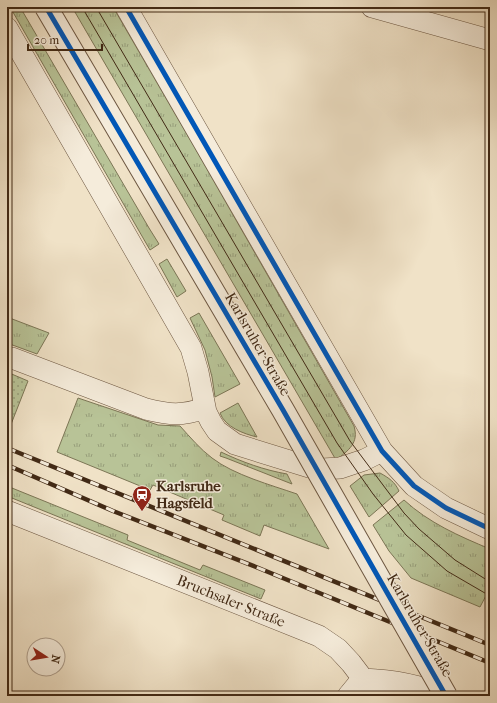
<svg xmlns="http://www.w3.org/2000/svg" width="497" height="703" font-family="'IM FELL French Canon',serif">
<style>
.grass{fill:url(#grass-tufts);stroke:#7c7656}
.garden{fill:url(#garden-dots);stroke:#7c7656}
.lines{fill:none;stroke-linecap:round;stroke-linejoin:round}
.minor-casing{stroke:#6d5742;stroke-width:22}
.minor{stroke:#f5ecdb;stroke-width:21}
.tram{stroke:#412915;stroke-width:1}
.rail-casing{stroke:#412915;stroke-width:4.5}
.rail{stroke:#f5ecdb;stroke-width:3;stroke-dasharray:9;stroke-linecap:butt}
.tertiary-bridge-casing{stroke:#6d5742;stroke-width:24;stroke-linecap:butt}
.tertiary-bridge{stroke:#f5ecdb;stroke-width:22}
.cycleway-casing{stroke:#f5ecdb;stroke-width:8}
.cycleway{stroke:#0057b8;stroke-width:5}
.labels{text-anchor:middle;stroke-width:3;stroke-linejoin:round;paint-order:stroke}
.street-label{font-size:15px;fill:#412915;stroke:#f5ecdb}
.poi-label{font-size:15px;font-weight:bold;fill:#412915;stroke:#f5ecdb;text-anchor:start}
</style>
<defs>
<pattern id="grass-tufts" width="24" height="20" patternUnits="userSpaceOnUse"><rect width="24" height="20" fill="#b8c397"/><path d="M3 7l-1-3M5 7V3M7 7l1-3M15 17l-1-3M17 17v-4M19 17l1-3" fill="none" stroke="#979e7a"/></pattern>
<pattern id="garden-dots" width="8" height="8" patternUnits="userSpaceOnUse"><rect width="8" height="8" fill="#b8c397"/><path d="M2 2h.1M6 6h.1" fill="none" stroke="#979e7a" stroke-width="1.8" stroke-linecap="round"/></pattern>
</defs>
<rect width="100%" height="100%" fill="#f0e2c7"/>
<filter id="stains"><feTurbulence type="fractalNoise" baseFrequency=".005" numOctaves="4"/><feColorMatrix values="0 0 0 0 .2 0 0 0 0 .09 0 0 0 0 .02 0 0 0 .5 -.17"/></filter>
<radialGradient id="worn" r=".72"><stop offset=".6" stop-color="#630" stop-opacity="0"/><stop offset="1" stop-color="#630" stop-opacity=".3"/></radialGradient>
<path class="grass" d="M10,7h10l129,221 10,16 -9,6z
M72,7h41l80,138 161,281c5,17 -5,24 -18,34z
M167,259l19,32 -9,6 -18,-33z
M199,313l41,71 -25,13 -3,-20 -7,-27 -15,-32z
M7,317l42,16 -12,21 -30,-11z
M78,398l80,27 22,1c10,11 20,23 32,32 22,17 59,27 85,36l32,55 -65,-24 -4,11 -38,-16 2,-5 -71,-30 -3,5 -93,-38z
M238,403l19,34c-13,-3 -32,-10 -37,-24z
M221,452c21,10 43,18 66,22l5,10 -66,-26 -6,-2z
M380,473c9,5 15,9 19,18l-30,26 -19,-31 14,-11z
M7,486l121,49 -1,5 73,30 3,-5 62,25 -4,9 -254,-103z
M404,500c25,23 55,36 86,49v39l-10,19 -69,-29 -22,-27 -16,-26z"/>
<path class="garden" d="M7,372l21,9 -20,51 -1,-1z"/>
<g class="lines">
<g class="minor-casing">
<path id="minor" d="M126,7l256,444 32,35 32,22 44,21
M372,7l118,33
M7,28l184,320 7,24 8,40 5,10 6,9 18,13 74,23 13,2 18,-1 24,-8 18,-9
M12,358l134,51c24,6 36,7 59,-1
M7,511l312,125 19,13 13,14 25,33
M362,679c29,1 56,5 82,17
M348,696l14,-17"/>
</g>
<use href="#minor" class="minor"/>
<path class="tram" d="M82,7l255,436 36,51 33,41 41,36 43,25
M96,7l254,434 54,72 15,16 36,31 35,22"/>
<g class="rail-casing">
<path id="rail" d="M7,448l483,197
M7,465l106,46 143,56 234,96"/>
</g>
<use href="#rail" class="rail"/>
<g class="tertiary-bridge-casing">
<path id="tertiary-bridge" d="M46,7l237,403 163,286"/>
</g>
<use href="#tertiary-bridge" class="tertiary-bridge"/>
<g class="cycleway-casing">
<path id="cycleway" d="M46,7l237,403 163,286
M126,7l256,444 32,35 32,22 44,21"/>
</g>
<use href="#cycleway" class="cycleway"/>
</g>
<defs>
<g id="station-pin" transform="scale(1)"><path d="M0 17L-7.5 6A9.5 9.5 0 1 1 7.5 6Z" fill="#8f2418" stroke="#f5ecdb"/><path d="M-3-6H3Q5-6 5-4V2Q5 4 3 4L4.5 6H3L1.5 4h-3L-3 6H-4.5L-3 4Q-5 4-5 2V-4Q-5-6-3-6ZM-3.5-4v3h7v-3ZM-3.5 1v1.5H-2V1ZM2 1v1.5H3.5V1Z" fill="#fff"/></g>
</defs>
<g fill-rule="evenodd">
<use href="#station-pin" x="142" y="495"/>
</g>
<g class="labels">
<g class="street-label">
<text transform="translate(258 344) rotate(60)" y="5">Karlsruher Straße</text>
<text transform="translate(231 601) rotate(22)" y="5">Bruchsaler Straße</text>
<text transform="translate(420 625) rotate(60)" y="5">Karlsruher Straße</text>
</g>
<g class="poi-label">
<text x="156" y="491">Karlsruhe<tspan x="156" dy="17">Hagsfeld</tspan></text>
</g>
</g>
<rect width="497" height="703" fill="none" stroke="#f0e2c7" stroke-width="24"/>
<rect x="8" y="8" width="481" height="687" fill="none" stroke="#412915" stroke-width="2"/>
<rect x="12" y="12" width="473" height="679" fill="none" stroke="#412915"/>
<g transform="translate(46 657) rotate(102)"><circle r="19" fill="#f5ecdb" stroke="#ad9e8c"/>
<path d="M0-3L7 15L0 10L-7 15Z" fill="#8f2418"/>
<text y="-6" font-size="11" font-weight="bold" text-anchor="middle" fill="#412915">N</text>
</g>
<path d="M28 44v6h74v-6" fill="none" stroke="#412915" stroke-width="2"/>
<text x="34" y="44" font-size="12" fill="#412915" stroke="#f5ecdb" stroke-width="3" paint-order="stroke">20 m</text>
<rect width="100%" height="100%" filter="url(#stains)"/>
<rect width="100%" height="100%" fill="url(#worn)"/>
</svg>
